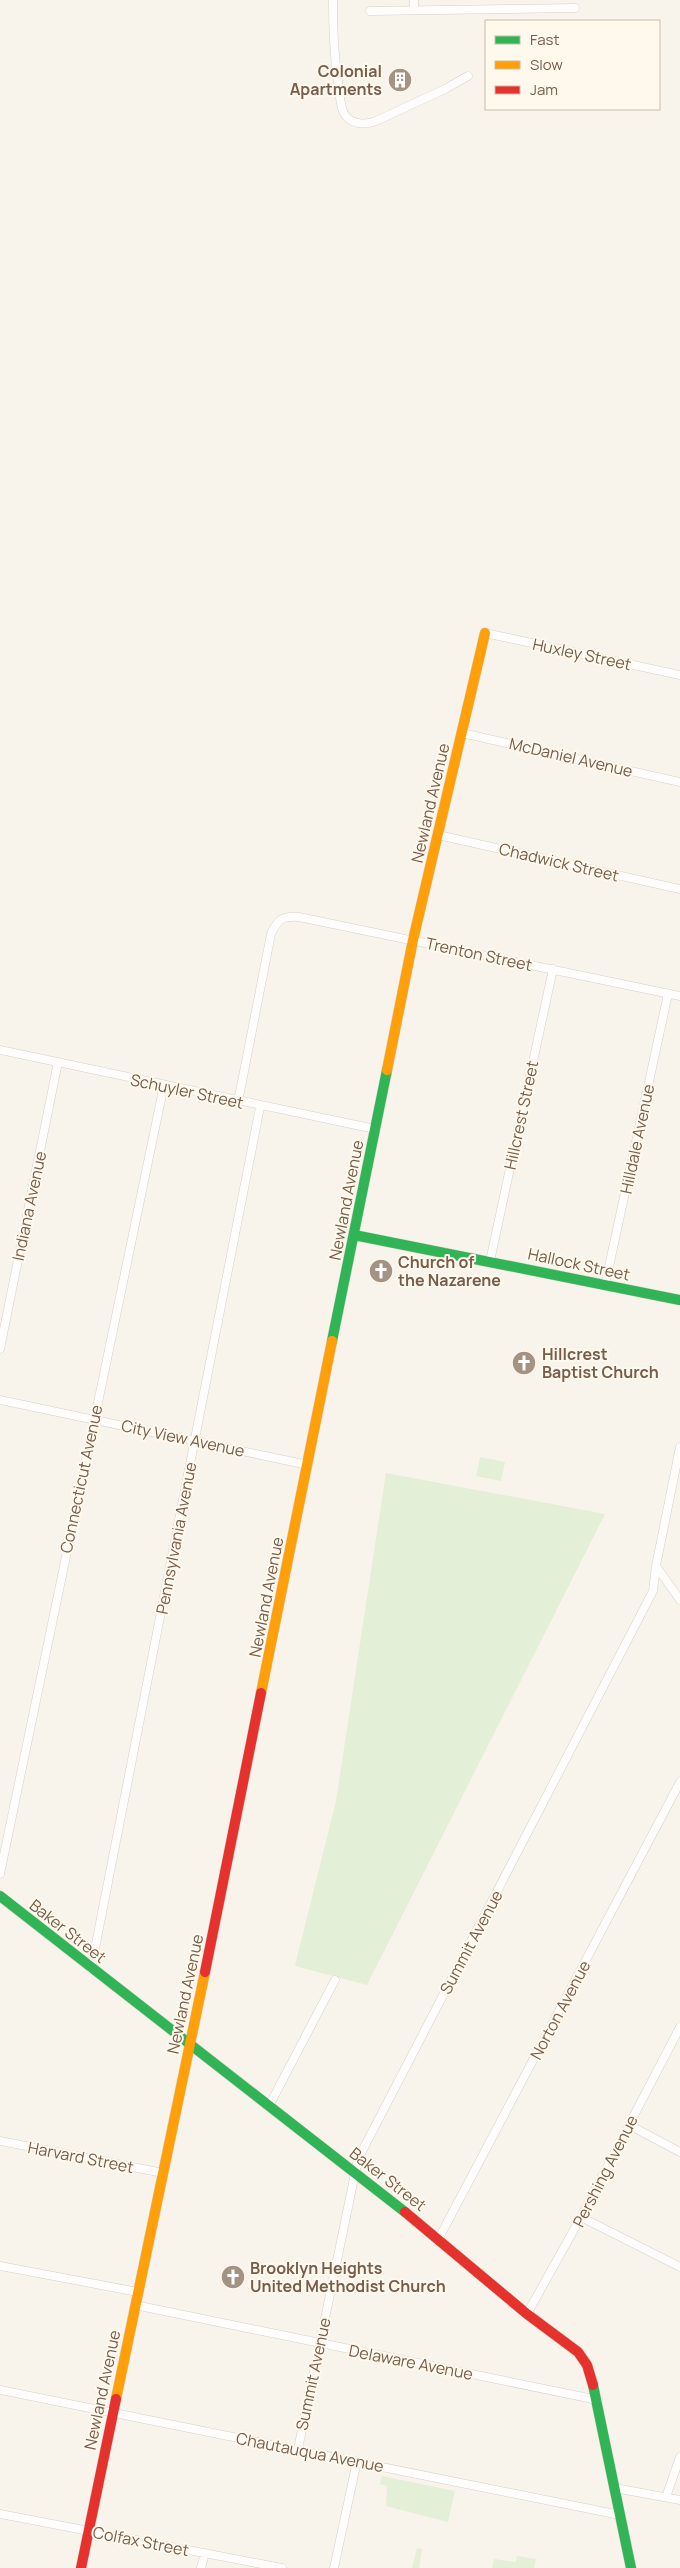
<svg xmlns="http://www.w3.org/2000/svg" width="680" height="2568" font-family="Manrope,sans-serif">
<style>
.green{fill:#e3efd6}
.lines{fill:none;stroke-linecap:round;stroke-linejoin:round}
.street-casing{stroke:#d6d0c8;stroke-width:9}
.fast-casing{stroke:#d8d1c9;stroke-width:11}
.slow-casing{stroke:#d8d1c9;stroke-width:11}
.jam-casing{stroke:#d8d1c9;stroke-width:11}
.street{stroke:#fefdfc;stroke-width:8}
.fast{stroke:#30b455;stroke-width:10}
.slow{stroke:#ff9f0a;stroke-width:10}
.jam{stroke:#e5322d;stroke-width:10}
.labels{text-anchor:middle;stroke-width:4;stroke-linejoin:round;paint-order:stroke}
.poi-label{font-size:16px;font-weight:bold;fill:#775d4a;stroke:#fff9ed;text-anchor:start}
.street-label{font-size:16px;fill:#775d4a;stroke:#fff9ed}
</style>
<rect width="100%" height="100%" fill="#f8f4eb"/>
<path class="green" d="M480,1457l25,5 -4,19 -25,-5z
M386,1473l219,41 -238,471 -72,-19 41,-165z
M382,2476l73,15 -7,31 -62,-16 1,-20 -7,-2z
M417,2548l5,1 -3,19h-7z
M517,2556l19,3 -2,9h-42l2,-9 22,3z"/>
<g class="lines">
<g class="street-casing">
<path id="street" d="M333,0c0,30 1,59 6,88 1,9 1,19 6,27 7,10 21,10 31,6l69,-32 23,-13
M414,0v10
M370,11l205,-3
M485,633l195,42
M462,733l218,49
M438,835l242,54
M0,1050l375,79
M238,1102l33,-168c7,-15 11,-18 28,-17l381,79
M490,1261l63,-292
M605,1285l63,-291
M0,1349l58,-287
M0,1400l308,65
M656,1566l24,34
M0,1874l164,-789
M91,1969l169,-862
M269,2106l66,-126
M629,2125l51,27
M0,2141l163,32
M581,2217l99,50
M439,2238l241,-456
M0,2266l138,26
M135,2305l463,95
M527,2314l54,-97 99,-190
M0,2390l620,125
M298,2449l60,-290 295,-568 3,-25 24,-119
M615,2488l65,12
M666,2497l14,-40
M0,2514l282,54
M201,2568l4,-15
M334,2568l23,-107"/>
</g>
<g class="fast-casing">
<path id="fast" d="M354,1235l326,65
M332,1341l55,-271
M0,1896l405,316
M593,2385l38,183"/>
</g>
<g class="slow-casing">
<path id="slow" d="M387,1070l26,-130 72,-307
M261,1693l71,-352
M116,2399l89,-427"/>
</g>
<g class="jam-casing">
<path id="jam" d="M205,1972l56,-279
M405,2212l122,102 51,38 9,13 6,20
M81,2568l35,-169"/>
</g>
<use href="#street" class="street"/>
<use href="#fast" class="fast"/>
<use href="#slow" class="slow"/>
<use href="#jam" class="jam"/>
</g>
<defs>
<g id="building-disc" transform="scale(1.25)"><circle r="9.5" fill="#a49282" stroke="#fff9ed"/><path d="M-4-6H4V6H1V3H-1V6H-4ZM-2.5-4.3h1.7v1.8h-1.7ZM.8-4.3h1.7v1.8H.8ZM-2.5-1h1.7V.8h-1.7ZM.8-1h1.7V.8H.8Z" fill="#fff"/></g>
<g id="church-disc" transform="scale(1.25)"><circle r="9.5" fill="#a49282" stroke="#fff9ed"/><path d="M-1.2-6h2.4v3.5h3.3v2.4h-3.3V6h-2.4V-.1h-3.3v-2.4h3.3Z" fill="#fff"/></g>
</defs>
<g fill-rule="evenodd">
<use href="#building-disc" x="400" y="80"/>
<use href="#church-disc" x="381" y="1271"/>
<use href="#church-disc" x="524" y="1363"/>
<use href="#church-disc" x="233" y="2277"/>
</g>
<g class="labels">
<g class="poi-label">
<text x="382" y="77" text-anchor="end">Colonial<tspan x="382" dy="18">Apartments</tspan></text>
<text x="398" y="1268">Church of<tspan x="398" dy="18">the Nazarene</tspan></text>
<text x="542" y="1360">Hillcrest<tspan x="542" dy="18">Baptist Church</tspan></text>
<text x="250" y="2274">Brooklyn Heights<tspan x="250" dy="18">United Methodist Church</tspan></text>
</g>
<g class="street-label">
<text transform="translate(582 654) rotate(12)" y="6">Huxley Street</text>
<text transform="translate(571 757) rotate(13)" y="6">McDaniel Avenue</text>
<text transform="translate(430 803) rotate(-77)" y="6">Newland Avenue</text>
<text transform="translate(559 862) rotate(13)" y="6">Chadwick Street</text>
<text transform="translate(479 954) rotate(12)" y="6">Trenton Street</text>
<text transform="translate(187 1091) rotate(12)" y="6">Schuyler Street</text>
<text transform="translate(521 1115) rotate(-78)" y="6">Hillcrest Street</text>
<text transform="translate(637 1139) rotate(-78)" y="6">Hilldale Avenue</text>
<text transform="translate(346 1200) rotate(-79)" y="6">Newland Avenue</text>
<text transform="translate(29 1206) rotate(-78)" y="6">Indiana Avenue</text>
<text transform="translate(579 1264) rotate(12)" y="6">Hallock Street</text>
<text transform="translate(183 1438) rotate(12)" y="6">City View Avenue</text>
<text transform="translate(81 1479) rotate(-78)" y="6">Connecticut Avenue</text>
<text transform="translate(176 1538) rotate(-79)" y="6">Pennsylvania Avenue</text>
<text transform="translate(266 1597) rotate(-79)" y="6">Newland Avenue</text>
<text transform="translate(68 1931) rotate(38)" y="6">Baker Street</text>
<text transform="translate(471 1942) rotate(-62)" y="6">Summit Avenue</text>
<text transform="translate(185 1994) rotate(-78)" y="6">Newland Avenue</text>
<text transform="translate(560 2010) rotate(-62)" y="6">Norton Avenue</text>
<text transform="translate(81 2157) rotate(11)" y="6">Harvard Street</text>
<text transform="translate(605 2171) rotate(-63)" y="6">Pershing Avenue</text>
<text transform="translate(388 2179) rotate(38)" y="6">Baker Street</text>
<text transform="translate(411 2362) rotate(11)" y="6">Delaware Avenue</text>
<text transform="translate(313 2374) rotate(-78)" y="6">Summit Avenue</text>
<text transform="translate(102 2390) rotate(-78)" y="6">Newland Avenue</text>
<text transform="translate(310 2452) rotate(11)" y="6">Chautauqua Avenue</text>
<text transform="translate(141 2541) rotate(11)" y="6">Colfax Street</text>
</g>
</g>
<rect x="485" y="20" width="175" height="90" fill="#fff9ed" stroke="#c9bbac"/>
<rect x="495" y="36" width="25" height="8" fill="#30b455" stroke="#c9bbac"/>
<text x="530" y="45" font-size="15" fill="#775d4a">Fast</text>
<rect x="495" y="61" width="25" height="8" fill="#ff9f0a" stroke="#c9bbac"/>
<text x="530" y="70" font-size="15" fill="#775d4a">Slow</text>
<rect x="495" y="86" width="25" height="8" fill="#e5322d" stroke="#c9bbac"/>
<text x="530" y="95" font-size="15" fill="#775d4a">Jam</text>
</svg>
